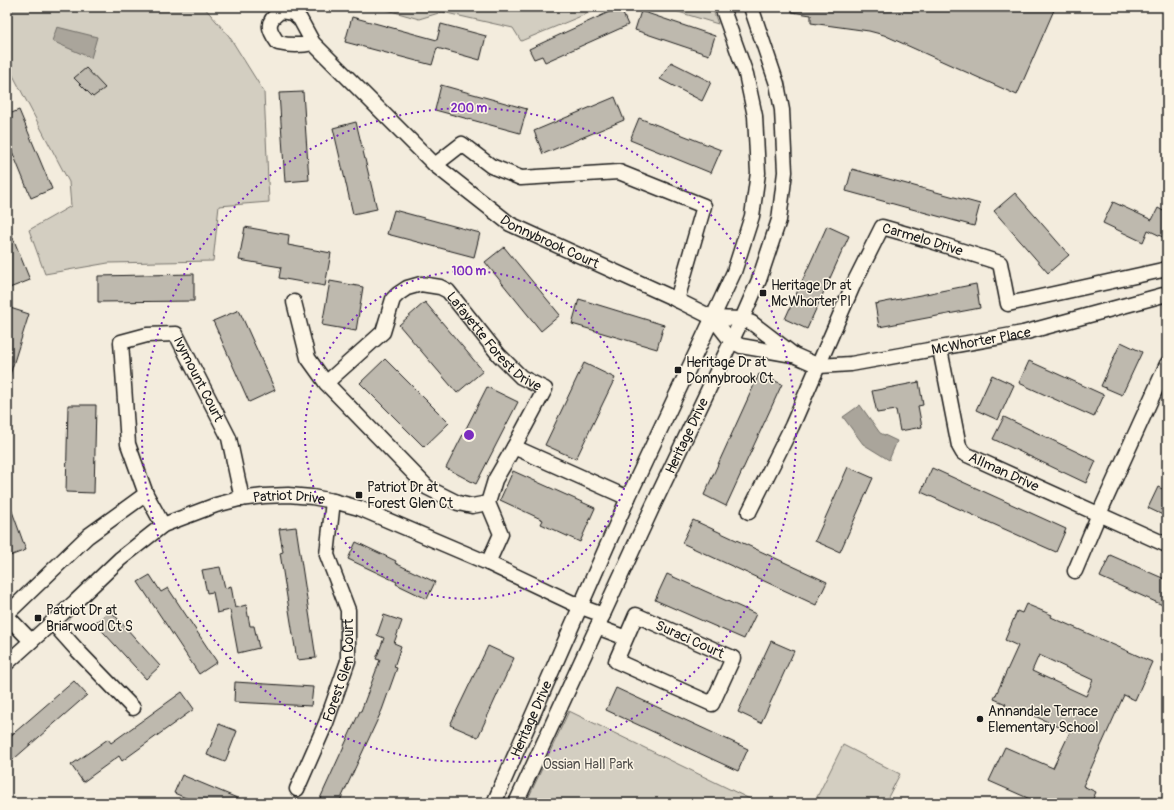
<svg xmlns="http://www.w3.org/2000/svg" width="1174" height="810" font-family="Pangolin,sans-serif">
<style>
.green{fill:#d3cec1;stroke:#78756e}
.water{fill:#aaa59b;stroke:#716e68}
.building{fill:#beb9ae;stroke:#1c1c1c;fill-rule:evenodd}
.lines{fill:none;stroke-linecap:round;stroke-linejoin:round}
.minor-casing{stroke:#1c1c1c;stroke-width:17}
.minor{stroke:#fcf5e5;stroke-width:14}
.ring{fill:none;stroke:#7b2cbf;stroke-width:2;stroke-dasharray:2 4}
.poi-dot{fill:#1c1c1c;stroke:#fcf5e5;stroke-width:1.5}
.labels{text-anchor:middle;stroke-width:3;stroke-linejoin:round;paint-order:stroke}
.street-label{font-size:14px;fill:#1c1c1c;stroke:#fcf5e5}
.poi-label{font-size:14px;fill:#1c1c1c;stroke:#fcf5e5;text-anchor:start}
.park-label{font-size:14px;fill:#53514e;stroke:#fcf5e5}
.centre{fill:#7b2cbf;stroke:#fcf5e5;stroke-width:2}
.ring-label{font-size:12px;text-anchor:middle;font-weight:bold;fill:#7b2cbf;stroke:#fcf5e5;stroke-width:3;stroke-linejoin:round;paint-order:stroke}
</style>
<rect width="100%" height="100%" fill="#f3ecdd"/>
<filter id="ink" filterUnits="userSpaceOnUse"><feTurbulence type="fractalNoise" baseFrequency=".025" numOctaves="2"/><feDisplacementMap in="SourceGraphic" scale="8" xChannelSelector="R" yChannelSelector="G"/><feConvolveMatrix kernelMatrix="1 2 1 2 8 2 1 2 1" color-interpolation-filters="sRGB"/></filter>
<g filter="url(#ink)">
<path class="green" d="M7,7h197l25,29 35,56 5,110 -50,4 -6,55 -105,2 -63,11 -16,-44 42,-24 -2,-24 -62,-118z
M377,7h226l-82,34 -8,-13 -71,-16 -23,7z
M662,7h50l6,17z
M569,711l187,91 2,1h-232z
M843,745l57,29 -15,29h-56l-12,-6z"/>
<path class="water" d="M57,27l40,10 -6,21 -39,-17z
M860,405l20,28 17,8 -8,19 -26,-16 -20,-27z"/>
<path class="building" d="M620,7l8,18 -83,37 -3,-6 -8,3 -5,-10z
M792,7h256l6,3 -37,85 -133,-60 -15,-4 -58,-8v-8l-19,-3z
M641,11l74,25 -6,19 -74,-25z
M352,17l85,23 4,-16 45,12 -6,24 -43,-12 -5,17 -87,-23z
M671,62l40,20 -9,19 -42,-22z
M86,68l19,20 -12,9 -19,-19z
M441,85l86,24 -7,24 -85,-23z
M303,92l6,88 -24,2 -6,-89z
M615,97l9,23 -81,34 -9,-23z
M19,110l33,79 -21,9 -24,-59v-24z
M639,118l82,32 -10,23 -81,-33z
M356,122l21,87 -24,5 -20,-86z
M852,169l128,35 -6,22 -128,-35z
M1015,193l54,62 -21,18 -54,-62z
M1113,202l39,18 6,-12 9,5v26l-19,-9 -5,12 -40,-19z
M394,210l86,23 -6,24 -87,-23z
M7,223l23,57 -23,9z
M827,226l22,10 -42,93 -22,-10z
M245,227l44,8 -1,10 43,8 -6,33 -46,-8 2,-11 -42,-7z
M504,247l56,68 -19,16 -56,-69z
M194,274v27l-96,1v-26z
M330,281l33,6 -7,44 -34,-6z
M976,284l4,24 -101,19 -4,-23z
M579,299l85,26 -7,24 -85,-25z
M425,302l58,69 -26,22 -58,-68z
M7,307l22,7 -20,64h-2z
M239,310l36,80 -26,12 -36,-81z
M1121,342l21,10 -20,43 -21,-9z
M385,359l64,64 -25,24 -64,-64z
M1029,361l75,34 -10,22 -75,-34z
M584,363l31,15 -39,81 -31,-14z
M759,374l23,10 -56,122 -22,-11z
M992,375l22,10 -16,35 -22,-10z
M919,382l4,23 -5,1 4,21 -22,4 -4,-21 -19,3 -5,-22z
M487,387l31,15 -42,82 -30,-16z
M68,405h28l-2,88 -28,-1z
M1004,417l92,44 -10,22 -93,-44z
M848,467l25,11 -33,74 -25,-11z
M932,468l134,61 -10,23 -135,-60z
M513,471l82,37 -15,34 -39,-18 2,-4 -43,-20z
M1158,487l9,4v26l-19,-9z
M7,500h1l18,50 -19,7z
M693,520l134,62 -11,23 -134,-62z
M296,527l20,131 -19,2 -17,-107 3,-1 -4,-23z
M356,542l40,19 -1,2 40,19 -8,17 -31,-15 1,-2 -49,-23z
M1110,555l57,25v27l-67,-30z
M220,567l5,21 6,-2 4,22 11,-3 4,21h4l5,22 -21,5 -8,-43 -13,3 -4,-21 -6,1 -5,-23z
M667,574l89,40 -12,25 -89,-39z
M150,575l11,17 7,-4 49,74 -18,12 -61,-92z
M1026,604l26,11 -1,2 101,45 -17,38 -11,-5 -41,91 13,6 -5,11h-52l-50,-22 16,-34 48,21 17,-36 -51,-23 -3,6 -13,-6 3,-5 -12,-5 24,-53 -13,-6 12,-29 5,2zM1039,655l54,25 -7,16 -54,-25z
M110,610l50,56 -14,13 -51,-56z
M384,615l18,6 -8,22 7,3 -7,21 3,1 -15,42 -43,93h-21l42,-92h1l19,-51 -4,-1 8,-21 -7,-3z
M771,641l23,10 -33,72 -23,-11z
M488,646l26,12 -36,79 -28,-12z
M74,681l13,14 -80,70v-26z
M235,682l78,5 -2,19 -77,-4z
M616,688l132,61 -10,22 -132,-61z
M182,692l12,17 -72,52 -3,-5 -36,26 -12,-17 37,-26 3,4z
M219,724l18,7 -12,31 -18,-7z
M182,775l67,28h-51l-24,-10z"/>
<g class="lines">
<g class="minor-casing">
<g id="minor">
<path d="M313,43c-12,3 -22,3 -35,0 -10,-14 -13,-21 3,-32l12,2 7,6 13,24 122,122 27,-21 29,22 30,12 98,-6 85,34 -27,94"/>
<path id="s1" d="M435,165l75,59 163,74 40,20 18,23 10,5 52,9"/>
<path d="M294,302l14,56 18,25"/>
<path id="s2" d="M713,318l29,1 10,4 42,32 25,11 32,-2 172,-31 144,-39"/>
<path id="s3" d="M940,349l19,97 4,7 204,92"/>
<path id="s4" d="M488,503l-16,3 -14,-3 -30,-15 -102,-105 57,-51 10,-33 5,-5 9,-6 14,-4 19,3 8,4 51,64 22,22 24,12 -31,58"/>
<path id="s5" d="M749,512l43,-86 62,-143 28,-56 46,13 72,23 8,41 159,-35"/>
<path id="s6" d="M163,525l-17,-31 -18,-50 -7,-102 26,-7 29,-1 53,104 13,61"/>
<path d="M488,563l13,-29 -13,-31 7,-23 19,-33 114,51"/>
<path d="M1075,571l24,-57 68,-150"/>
<path d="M7,614l81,-78 58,-42"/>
<path d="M7,616l24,25"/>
<path d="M52,622l26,29 55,57"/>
<path d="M597,627l29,11 -10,23 96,43 21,-46 -97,-43 -10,23"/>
<path id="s7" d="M7,663l68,-61 45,-43 43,-34 53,-20 23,-6 25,-3 24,-1 24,2 21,4 26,7 129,55 93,44 22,8"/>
<path id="s8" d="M297,789l29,-66 22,-62v-51l-21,-55 6,-54"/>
<path id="s9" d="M494,803l134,-305 106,-226 18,-56 6,-43 -3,-57 -9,-42 -24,-67"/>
<path id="s10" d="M516,803l136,-295 90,-189 17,-39 20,-60 6,-48 -3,-62 -5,-26 -26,-77"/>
</g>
</g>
<use href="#minor" class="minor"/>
</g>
</g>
<g class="ring">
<circle cx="469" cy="435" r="164"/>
<circle cx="469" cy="435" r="327"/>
</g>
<g class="poi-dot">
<rect x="759" y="289" width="8" height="8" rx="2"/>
<rect x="674" y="366" width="8" height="8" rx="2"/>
<rect x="355" y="491" width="8" height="8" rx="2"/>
<rect x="34" y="614" width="8" height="8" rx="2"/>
<circle cx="980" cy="719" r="4"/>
</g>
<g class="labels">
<g class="street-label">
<text dy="5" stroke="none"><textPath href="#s1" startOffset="139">Donnybrook Court</textPath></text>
<text dy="5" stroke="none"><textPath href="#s5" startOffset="357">Carmelo Drive</textPath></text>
<text dy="5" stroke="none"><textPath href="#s4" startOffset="451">Lafayette Forest Drive</textPath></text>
<text dy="5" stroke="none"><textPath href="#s2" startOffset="284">McWhorter Place</textPath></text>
<text dy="5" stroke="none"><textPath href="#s6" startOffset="297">Ivymount Court</textPath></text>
<text dy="5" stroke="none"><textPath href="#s10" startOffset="405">Heritage Drive</textPath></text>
<text dy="5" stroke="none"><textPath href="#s3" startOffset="152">Allman Drive</textPath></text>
<text dy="5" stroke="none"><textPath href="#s7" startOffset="339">Patriot Drive</textPath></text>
<text transform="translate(690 639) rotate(24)" y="5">Suraci Court</text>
<text dy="5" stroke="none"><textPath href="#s8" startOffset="127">Forest Glen Court</textPath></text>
<text dy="5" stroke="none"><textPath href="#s9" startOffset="92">Heritage Drive</textPath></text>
</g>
<g class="poi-label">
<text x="771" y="290">Heritage Dr at<tspan x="771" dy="16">McWhorter Pl</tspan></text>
<text x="686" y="367">Heritage Dr at<tspan x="686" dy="16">Donnybrook Ct</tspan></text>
<text x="367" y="492">Patriot Dr at<tspan x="367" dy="16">Forest Glen Ct</tspan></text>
<text x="46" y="615">Patriot Dr at<tspan x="46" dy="16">Briarwood Ct S</tspan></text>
<text x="988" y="716">Annandale Terrace<tspan x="988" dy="16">Elementary School</tspan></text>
</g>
<g class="park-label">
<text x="588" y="769">Ossian Hall Park</text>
</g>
</g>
<circle cx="469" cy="435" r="6" class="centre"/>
<g class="ring-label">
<text x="469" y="112">200 m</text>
<text x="469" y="275">100 m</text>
</g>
<rect width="1174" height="810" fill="none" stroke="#fcf5e5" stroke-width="24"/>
<rect x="12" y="12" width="1150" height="786" fill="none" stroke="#1c1c1c" stroke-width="1.5" filter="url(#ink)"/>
</svg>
